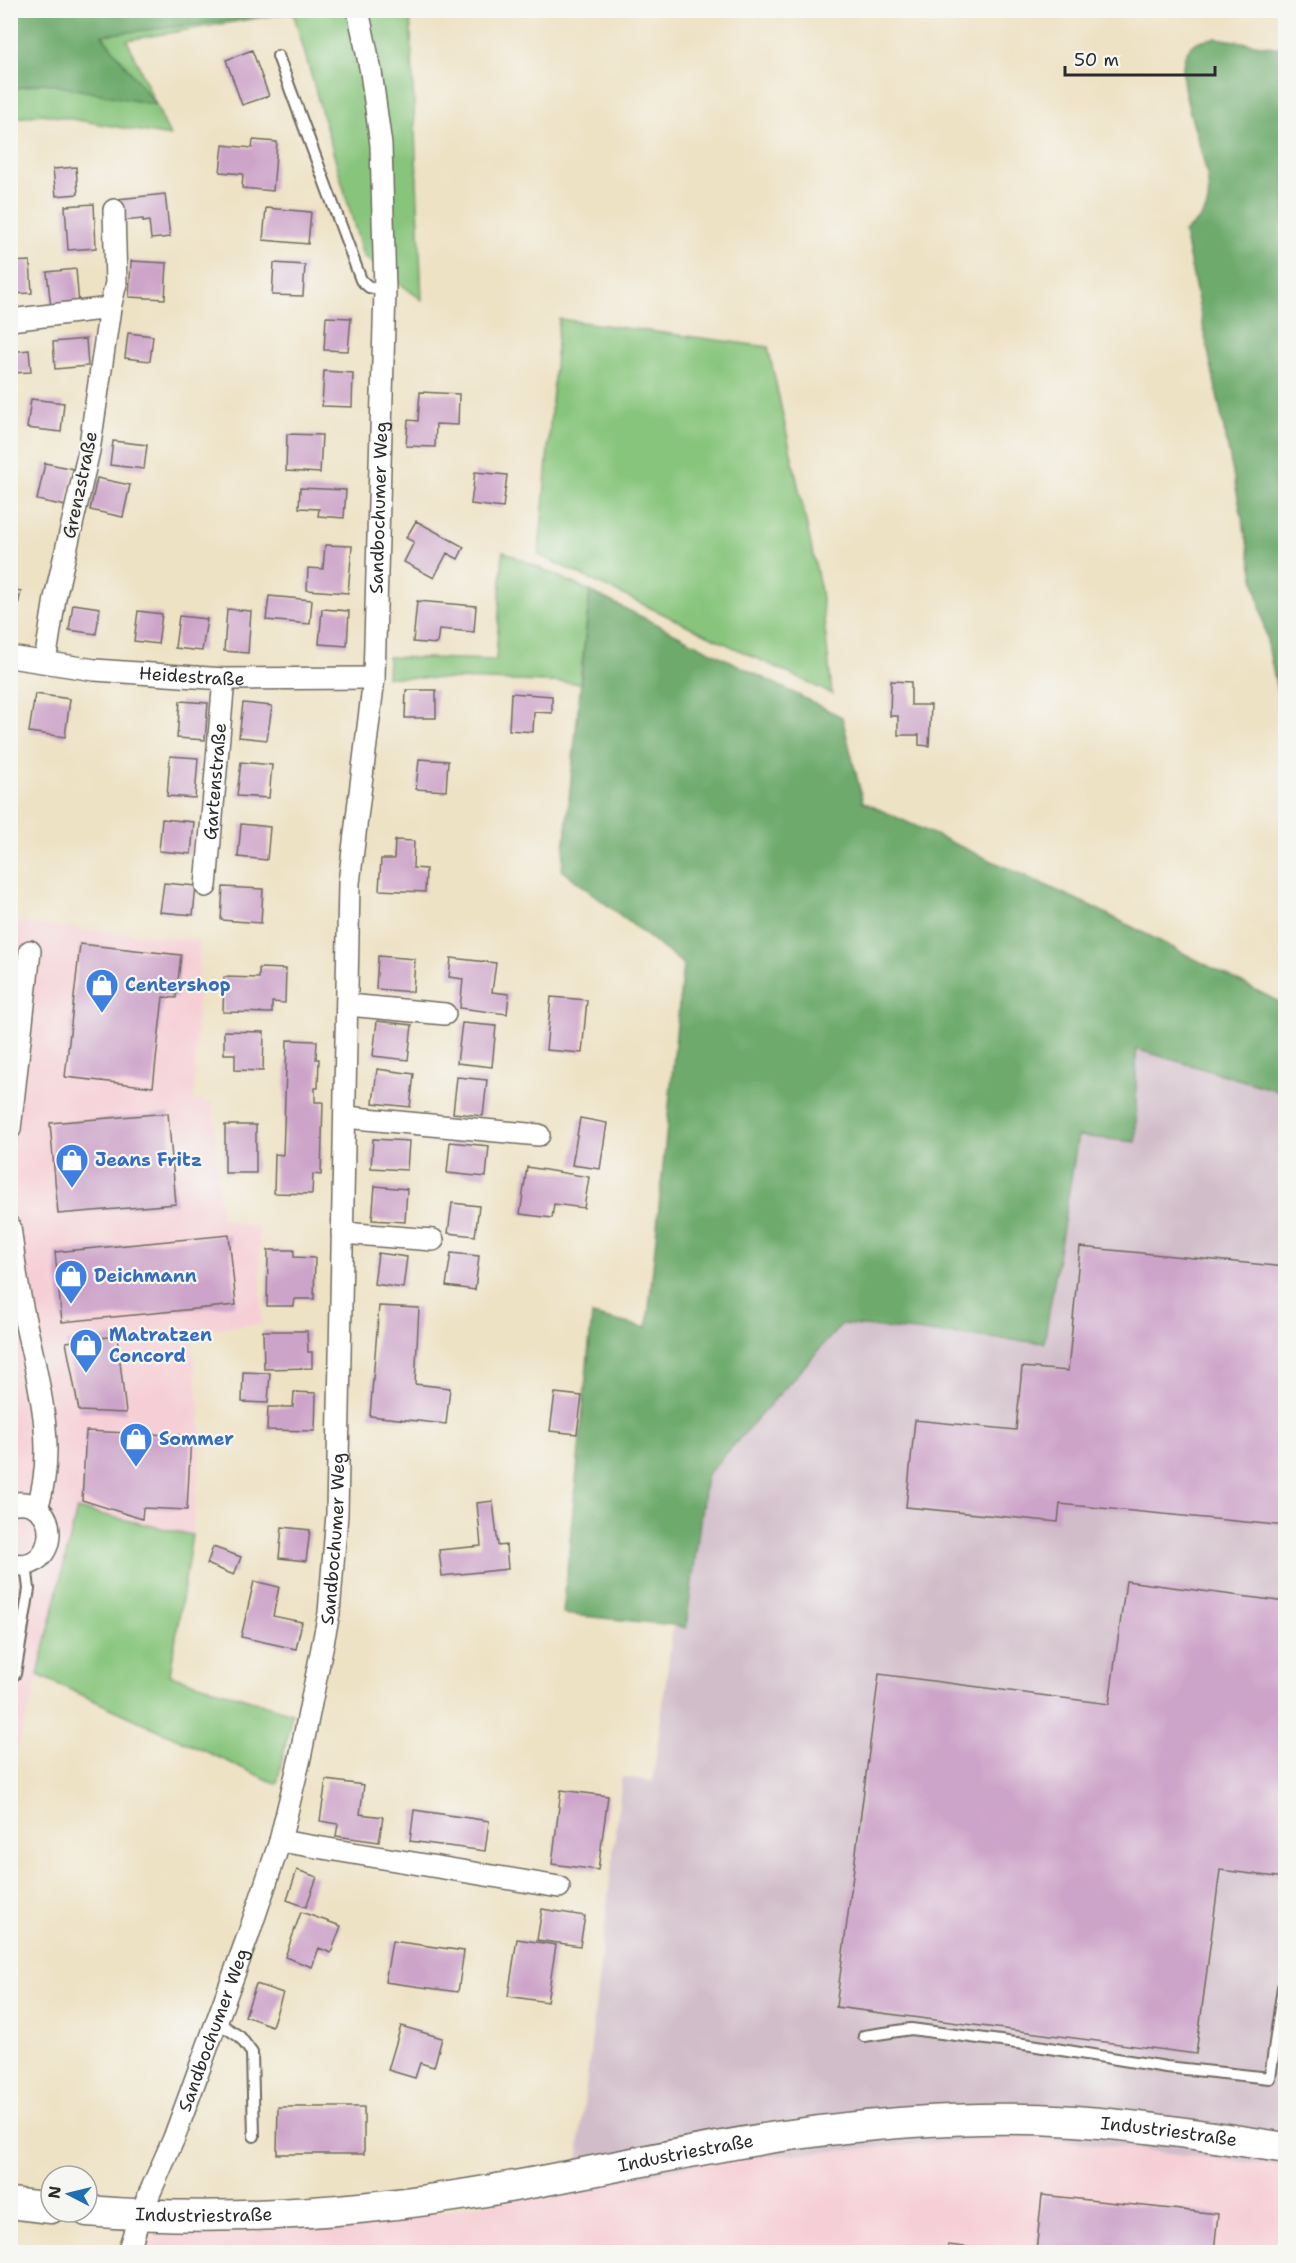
<svg xmlns="http://www.w3.org/2000/svg" width="1296" height="2263" font-family="'Shantell Sans',sans-serif">
<style>
.built{fill:#f6cfd6}
.industrial{fill:#d1bdc9}
.green{fill:#87c57c;stroke:#597854;stroke-width:1.5}
.forest{fill:#6daa6c;stroke:#4c6a4c;stroke-width:1.5}
.building{fill:#cda4c9}
.lines{fill:none;stroke-linecap:round;stroke-linejoin:round}
.lane-casing{stroke:#6f6b61;stroke-width:14}
.street-casing{stroke:#6f6b61;stroke-width:24}
.secondary-casing{stroke:#6f6b61;stroke-width:33}
.lane{stroke:#fff;stroke-width:10}
.street{stroke:#fff;stroke-width:21}
.secondary{stroke:#fff;stroke-width:30}
.labels{text-anchor:middle;stroke-width:4.5;stroke-linejoin:round;paint-order:stroke}
.street-label{font-size:18px;fill:#2b2b2b;stroke:#f6f6f2}
.shop-label{font-size:18px;font-weight:bold;fill:#366cbe;stroke:#f6f6f2;text-anchor:start}
</style>
<rect width="100%" height="100%" fill="#f6f6f2"/>
<filter id="ink" filterUnits="userSpaceOnUse"><feTurbulence type="fractalNoise" baseFrequency=".0167" numOctaves="2"/><feDisplacementMap in="SourceGraphic" scale="12" xChannelSelector="R" yChannelSelector="G"/><feConvolveMatrix kernelMatrix="1 2 1 2 8 2 1 2 1" color-interpolation-filters="sRGB"/></filter>
<filter id="wash" filterUnits="userSpaceOnUse"><feTurbulence type="fractalNoise" baseFrequency=".008" numOctaves="4" result="noise"/><feDisplacementMap in="SourceGraphic" scale="24" xChannelSelector="R" yChannelSelector="G"/><feGaussianBlur stdDeviation="1.35" result="paint"/><feColorMatrix in="noise" values="0 0 0 0 0 0 0 0 0 0 0 0 0 0 0 0 0 1.4 0 .05"/><feComposite in="paint" operator="in"/></filter>
<g filter="url(#wash)">
<rect width="100%" height="100%" fill="#eee2c5"/>
<path class="built" d="M11,922l188,19 -5,159 19,3 8,115 38,10 3,96 -71,7 11,104 -10,100 -115,-26 -43,186 -23,73z
M1026,2136l259,31v85h-1175l32,-15 245,-17 187,-30 141,-30z"/>
<path class="industrial" d="M1136,1048l149,45v1074l-259,-31 -311,24 -141,30 48,-413 31,4 20,-156 14,3 19,-152 137,-152 201,19 34,-207 58,6z"/>
<path class="green" d="M11,11h399l12,289 -59,-44 -70,-244 -166,28 43,96 -128,-22 -31,5z
M559,319l209,28 53,244 11,103 -293,-139z
M503,551l87,40 -10,92 -193,-6 1,-20 108,3z
M77,1509l115,26 -22,140 122,38 -15,71 -239,-109z"/>
<path class="forest" d="M11,10h257v1l-1,5 -165,19 54,70 -112,-22 -33,6z
M1217,38l68,11v680l-101,-497c9,-7 17,-12 22,-23 15,-38 -40,-125 -18,-159 6,-10 19,-11 29,-12z
M590,591l252,126 21,85 228,104 194,99v88l-149,-44v93l-58,-6 -34,207 -202,-19 -136,152 -20,152 -13,-3 -110,-11 29,-299 55,13 36,-364 -121,-94z"/>
<g id="blocks">
<path class="building" d="M252,50l17,46 -27,9 -16,-45z
M253,140l24,2 -4,49 -31,-3 1,-14 -23,-2 3,-27 29,3z
M76,167l2,27 -22,2 -3,-27z
M165,194l5,43 -19,2 -2,-18 -6,1v-3l-22,2 -3,-22z
M94,204l2,44 -28,2 -3,-44z
M266,208l45,4 -3,32 -45,-4z
M30,261l2,32 -22,1v-32z
M131,261l36,2 -2,36 -36,-2z
M274,263l31,2 -2,31 -31,-1z
M76,269l3,36 -28,3 -4,-36z
M326,317l25,1 -3,33 -24,-1z
M128,333l25,3 -3,25 -25,-3z
M86,339l2,27 -33,3 -2,-27z
M29,350l2,22 -21,1v-21z
M324,371l29,2 -1,34 -30,-1z
M420,392l39,2 -1,31 -22,-1 -1,23 -29,-1 2,-26 10,1z
M31,399l33,4 -3,29 -34,-4z
M287,434l35,1 -2,38 -34,-2z
M113,441l34,4 -3,24 -34,-4z
M45,463l29,6 -8,37 -29,-6z
M475,472l32,3 -4,33 -32,-4z
M97,478l33,7 -7,32 -33,-7z
M300,488l46,2 -2,28 -26,-2 1,-7 -20,-1z
M416,521l48,26 -6,12 -11,-6 -13,25 -30,-16 10,-20 -8,-4z
M325,545l27,1 -4,47 -41,-3 1,-22 15,1z
M10,589l11,2 -7,34h-4z
M269,596l43,4 -2,24 -44,-4z
M417,601l59,5 -2,26 -35,-3 -2,15 -24,-2z
M73,604l27,4 -4,26 -27,-4z
M227,609l24,2 -3,42 -24,-2z
M322,609l27,2 -2,35 -28,-2z
M138,611l24,3 -4,30 -24,-3z
M179,616l28,3 -5,32 -27,-3z
M891,681l20,1v23h20l-2,41 -10,-1v-10h-21v-19h-8z
M406,690h30v28h-31z
M511,693l41,3v17l-18,-1 -1,20 -24,-2z
M35,694l35,5 -5,38 -36,-5z
M180,701l28,2 -3,37 -28,-2z
M243,703l29,3 -5,34 -28,-3z
M170,756l28,2 -3,40 -28,-2z
M419,759l29,2 -2,30 -30,-2z
M241,762l31,3 -3,33 -32,-2z
M162,819l32,3 -3,32 -32,-3z
M241,824l29,3 -3,33 -29,-3z
M395,840l19,1 -1,27 13,1 -1,23 -46,-2 2,-31h13z
M164,883l32,3 -3,29 -33,-3z
M223,887l40,2 -2,34 -40,-3z
M80,944l101,11 -5,43 -13,-1 -10,90 -88,-10z
M378,956l37,3 -2,33 -37,-3z
M451,958l45,5 -4,29 17,2 -2,20 -47,-6 3,-29 -14,-2z
M259,968l27,1 -1,34 -13,-1v11l-49,-1 1,-35 35,1z
M551,997l36,3 -5,53 -36,-3z
M377,1021l35,4 -4,35 -35,-4z
M462,1023l34,3 -4,41 -35,-4z
M224,1031l40,1 -1,39 -28,-1v-16h-11z
M287,1040l30,1 -1,18h3l-1,29h-3v14h8l-2,73 -8,-1 -1,20 -38,-1 1,-39 8,1z
M377,1069l37,5 -4,33 -37,-4z
M457,1077l30,3 -4,36 -30,-3z
M168,1113l8,91 -118,10 -8,-91z
M580,1118l27,5 -7,46 -28,-4z
M225,1125h31v48h-31z
M373,1139l36,2 -2,29 -36,-2z
M450,1142l39,4 -3,31 -39,-4z
M527,1167l62,10 -5,31 -30,-4 -2,14 -32,-4z
M375,1186l32,3 -2,33 -33,-2z
M452,1203l27,3 -4,30 -27,-3z
M229,1235l7,70 -174,17 -7,-70z
M1080,1247l206,20v259l-226,-22 -2,18 -152,-15 9,-87 101,10 6,-63 46,4z
M268,1250h26v7l21,1 -1,41h-19l-1,7h-27z
M378,1253l29,4 -4,31 -29,-4z
M451,1253l28,3 -4,34 -29,-4z
M379,1306l40,2 -4,76 35,4 -4,36 -76,-8z
M263,1331h44l1,21h4v16l-48,1z
M117,1336l9,77 -47,-2 -13,-69z
M243,1372l27,1 -2,30 -26,-1z
M294,1392l22,1 -1,38 -48,-1 1,-23h25z
M555,1393l27,3 -5,38 -27,-3z
M86,1431l105,5 -4,74 -44,-2 -1,11 -60,-19z
M493,1501l5,45 8,-1 2,24 -66,7 -3,-26 42,-4 -4,-43z
M282,1527l28,3 -4,31 -27,-3z
M213,1547l28,10 -7,18 -27,-11z
M254,1581l25,6 -6,29 29,6 -6,27 -55,-12z
M1126,1581l160,21v276l-66,-8 -24,184 -360,-47 43,-333 230,30z
M326,1780l38,5 -4,29 23,3 -4,25 -43,-6 2,-12 -18,-3z
M561,1790l47,6 -10,74 -46,-6z
M414,1810l75,11 -4,30 -75,-10z
M297,1870l20,7 -11,30 -19,-7z
M542,1909l43,7 -5,30 -43,-6z
M301,1912l40,14 -10,27 -12,-5 -7,19 -27,-10z
M517,1939l39,6 -9,57 -39,-6z
M392,1941l72,10 -6,41 -73,-10z
M256,1984l27,9 -11,33 -27,-10z
M401,2026l41,12 -8,29 -14,-4 -5,15 -27,-8z
M278,2107h86v47h-87z
M1042,2195l176,19 -4,38h-178z
M948,2245l50,6v1h-51z"/>
</g>
</g>
<g filter="url(#ink)">
<use href="#blocks" fill-opacity="0" stroke="#6f6b61" stroke-width="1.5"/>
<g class="lines">
<g class="lane-casing">
<path id="lane" d="M278,56l83,224 8,7 16,3
M15,1674l14,-85 -3,-25
M216,2021l24,16 12,16 2,83
M864,2036l47,-7 120,16 135,22 104,11 13,-91h3"/>
</g>
<g class="street-casing">
<g id="street">
<path d="M110,308l6,-25 -2,-73"/>
<path d="M10,320l100,-12 -21,143 -34,147 -10,64"/>
<path id="s1" d="M10,657l85,13 129,9 150,-1"/>
<path id="s2" d="M206,886l18,-207"/>
<path d="M348,1005l97,9"/>
<path d="M345,1117l194,18"/>
<path d="M10,1129l20,-178"/>
<path d="M10,1227c3,21 5,43 9,64 12,68 42,149 18,217"/>
<path d="M342,1233l91,7"/>
<path d="M10,1504c55,-12 49,74 0,59"/>
<path d="M280,1841l279,46"/>
<path id="s3" d="M128,2252l12,-37 34,-77 74,-202 32,-95 20,-83 29,-145 8,-99 12,-631 25,-205 11,-388 -4,-145 -10,-73 -13,-62"/>
</g>
</g>
<g class="secondary-casing">
<g id="secondary">
<path d="M10,2203l41,5"/>
<path id="s4" d="M87,2211c134,11 272,2 405,-21 100,-17 198,-41 298,-55 94,-13 191,-20 285,-14 70,5 141,16 211,27"/>
</g>
</g>
<use href="#lane" class="lane"/>
<use href="#street" class="street"/>
<use href="#secondary" class="secondary"/>
</g>
</g>
<defs>
<g id="shop-pin" transform="scale(1.725)"><path d="M0 17L-7.5 6A9.5 9.5 0 1 1 7.5 6Z" fill="#3f7fe0" stroke="#f6f6f2"/><path d="M-5-2.5h2.3a2.7 3.5 0 0 1 5.4 0H5L5.5 6h-11ZM-1.5-2.5h3a1.5 2.3 0 0 0-3 0Z" fill="#fff"/></g>
</defs>
<g fill-rule="evenodd">
<use href="#shop-pin" x="102" y="985"/>
<use href="#shop-pin" x="72" y="1160"/>
<use href="#shop-pin" x="71" y="1276"/>
<use href="#shop-pin" x="86" y="1345"/>
<use href="#shop-pin" x="136" y="1439"/>
</g>
<g class="labels">
<g class="street-label">
<text transform="translate(80 485) rotate(-78)" y="6">Grenzstraße</text>
<text dy="6" stroke="none"><textPath href="#s3" startOffset="1779">Sandbochumer Weg</textPath></text>
<text dy="6" stroke="none"><textPath href="#s1" startOffset="183">Heidestraße</textPath></text>
<text dy="6" stroke="none"><textPath href="#s2" startOffset="105">Gartenstraße</textPath></text>
<text dy="6" stroke="none"><textPath href="#s3" startOffset="746">Sandbochumer Weg</textPath></text>
<text dy="6" stroke="none"><textPath href="#s3" startOffset="238">Sandbochumer Weg</textPath></text>
<text dy="6" stroke="none"><textPath href="#s4" startOffset="1090">Industriestraße</textPath></text>
<text dy="6" stroke="none"><textPath href="#s4" startOffset="604">Industriestraße</textPath></text>
<text dy="6" stroke="none"><textPath href="#s4" startOffset="117">Industriestraße</textPath></text>
</g>
<g class="shop-label">
<text x="125" y="991">Centershop</text>
<text x="95" y="1166">Jeans Fritz</text>
<text x="94" y="1282">Deichmann</text>
<text x="109" y="1341">Matratzen<tspan x="109" dy="21">Concord</tspan></text>
<text x="159" y="1445">Sommer</text>
</g>
</g>
<rect width="1296" height="2263" fill="none" stroke="#f6f6f2" stroke-width="36"/>
<g transform="translate(69 2194) rotate(277)"><circle r="28" fill="#f6f6f2" stroke="#a5a5a2" stroke-width="1.5"/>
<path d="M0-4.5L10 22L0 15L-10 22Z" fill="#1f6fb2"/>
<text y="-9" font-size="16" font-weight="bold" text-anchor="middle" fill="#2b2b2b">N</text>
</g>
<path d="M1065 66v9h150v-9" fill="none" stroke="#2b2b2b" stroke-width="3"/>
<text x="1074" y="66" font-size="18" fill="#2b2b2b" stroke="#f6f6f2" stroke-width="4.5" paint-order="stroke">50 m</text>
</svg>
